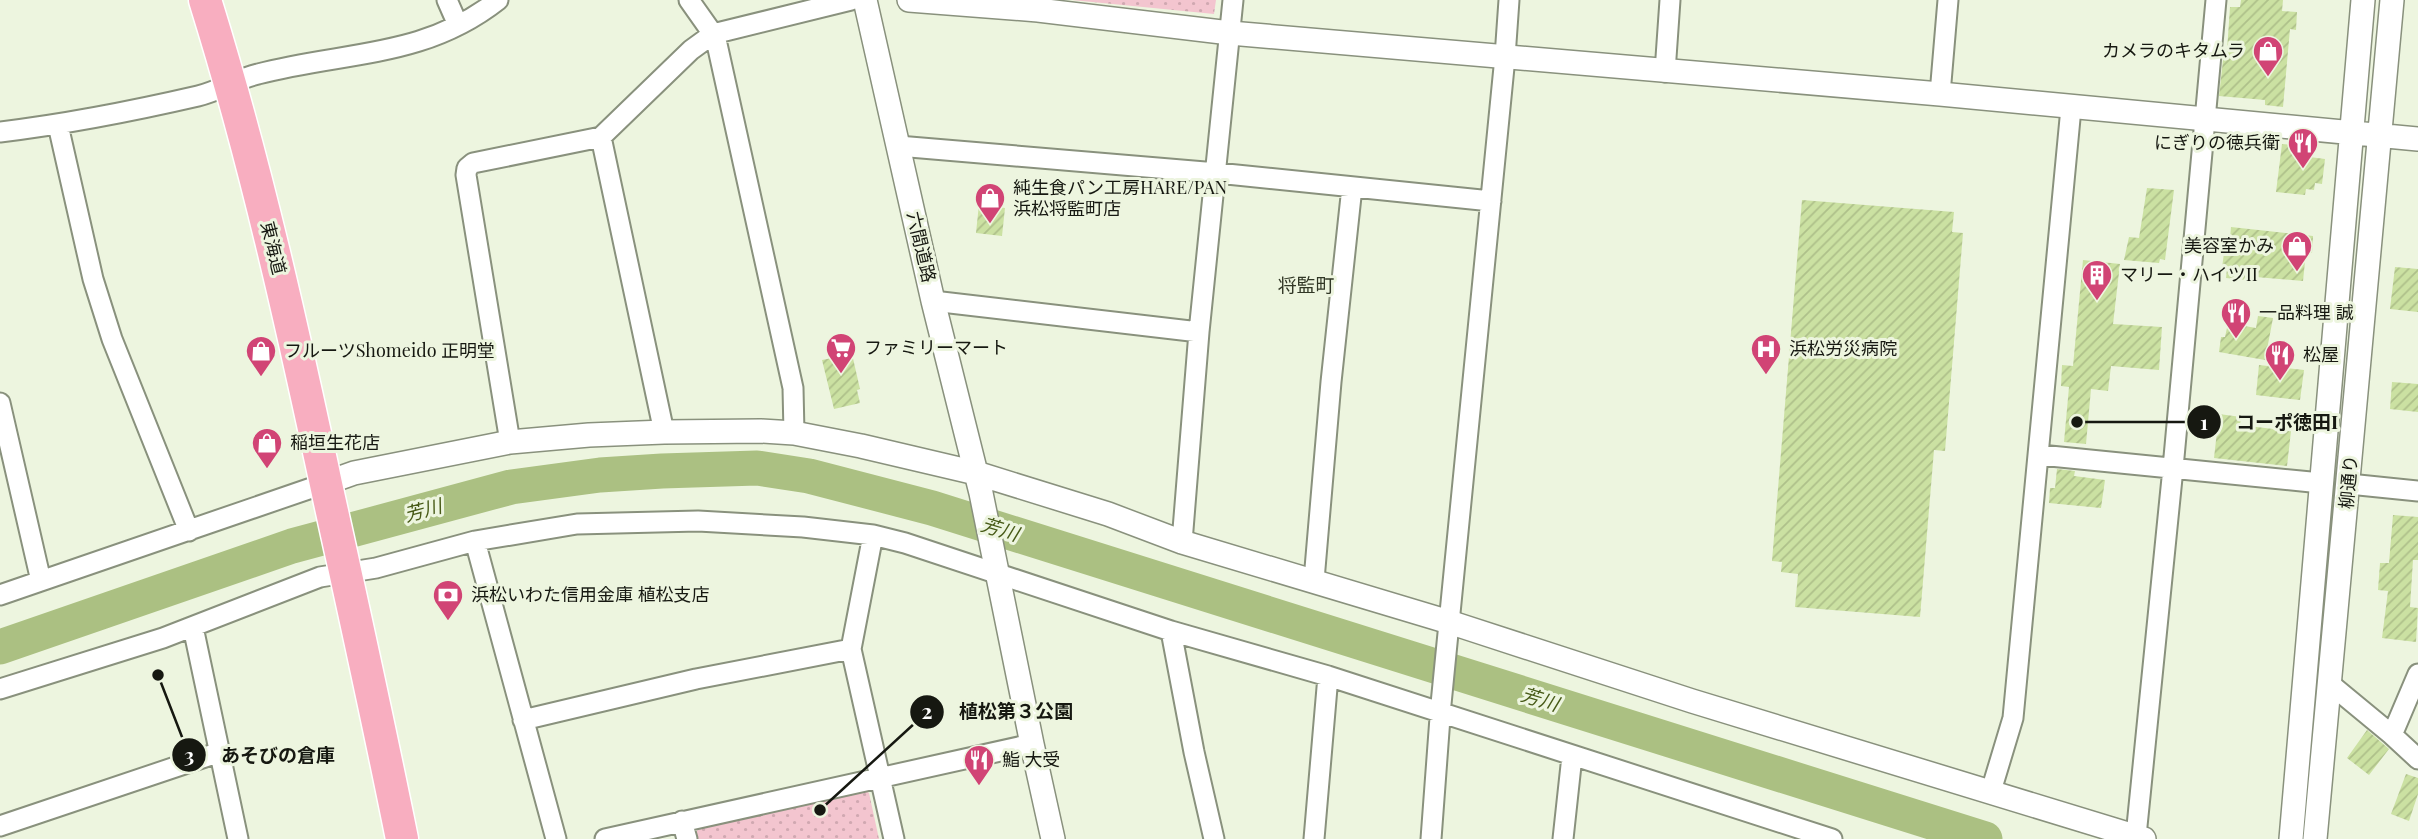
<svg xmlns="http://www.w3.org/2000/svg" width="2418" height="839" font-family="'Playfair Display','Noto Sans JP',serif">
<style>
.park{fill:url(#park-dots)}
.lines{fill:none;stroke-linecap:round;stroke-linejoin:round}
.river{stroke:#abc082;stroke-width:35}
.building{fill:url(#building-hatch)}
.minor-casing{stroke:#89917d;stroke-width:23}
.tertiary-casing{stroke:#89917d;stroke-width:26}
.trunk-casing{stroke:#fff;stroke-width:35}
.minor{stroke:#fff;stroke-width:19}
.tertiary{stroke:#fff;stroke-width:23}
.trunk{stroke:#f8aec0;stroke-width:32}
.labels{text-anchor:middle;stroke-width:6;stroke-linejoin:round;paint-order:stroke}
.poi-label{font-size:18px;fill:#161811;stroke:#edf5df;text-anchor:start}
.street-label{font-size:18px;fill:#161811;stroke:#edf5df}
.neighbourhood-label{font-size:19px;fill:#313726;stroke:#edf5df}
.water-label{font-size:19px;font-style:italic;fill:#475a17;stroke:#edf5df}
.leader{fill:none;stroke:#161811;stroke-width:2.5}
.callout-dot{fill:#161811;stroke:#edf5df;stroke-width:2.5}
.mark-label{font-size:21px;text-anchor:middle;font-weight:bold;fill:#fff}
.callout-label{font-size:19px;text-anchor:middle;font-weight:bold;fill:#161811;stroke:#edf5df;stroke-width:6;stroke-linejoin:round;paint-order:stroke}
</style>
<defs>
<pattern id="park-dots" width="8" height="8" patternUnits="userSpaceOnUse" patternTransform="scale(1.75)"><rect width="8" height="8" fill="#f3c5cf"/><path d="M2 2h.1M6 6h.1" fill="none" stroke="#d0a8b1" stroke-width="1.8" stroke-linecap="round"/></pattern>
<pattern id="building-hatch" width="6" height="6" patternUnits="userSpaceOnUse" patternTransform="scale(1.75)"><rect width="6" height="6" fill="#cbe1a2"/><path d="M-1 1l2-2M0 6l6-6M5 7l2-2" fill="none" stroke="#aec08a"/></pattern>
</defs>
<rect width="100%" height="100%" fill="#edf5df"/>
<path class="park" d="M1072,0h144l-2,14z
M861,787l8,6 10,46h-181l-2,-7 5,-6z"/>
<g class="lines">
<path class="river" d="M0,647l292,-101 219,-59 89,-12 62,-4 95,-3 52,8 123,32 1053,331"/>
</g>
<path class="building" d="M2241,0h42l-1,11 15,1 -1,18 -6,-1 -7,78 -18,-2v-5l-46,-4 5,-45h3l3,-44h10z
M2282,144l21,2 -1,10 23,3 -3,25 -7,-1 -1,7 -8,-1 -1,6 -29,-3z
M2147,188l27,2 -9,70 -5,-1 -1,4 -35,-3 5,-23 10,1z
M1802,200l152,12 -2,20 11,1 -18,218 -11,-1 -14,167 -125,-10 3,-33 -17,-2 1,-10 -10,-1z
M979,204l26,4 -3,28 -26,-3z
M2231,227l82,9 -1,17 -6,-1 -3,29 -47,-4v4l-30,-3 1,-9 -5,-1 2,-15 5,-3z
M2083,260l37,4 -7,60 49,3 -3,43 -48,-4 -3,25 -17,-2 -5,55 -22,-2 5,-55 -8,-1 1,-21 11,1z
M2395,267l23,2v43l-28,-3z
M2258,316l15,2 -8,42 -46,-8 2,-15h4l3,-14 28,5z
M852,354l8,35 -3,1 3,13 -26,6 -12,-49z
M2259,365l45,5 -4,30 -44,-5z
M2392,382l26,2v28l-28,-3z
M2219,414l22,3 -1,8 51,6 -4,35 -73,-8z
M2057,469l18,2 -1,5 31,4 -4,28 -52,-5 1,-15h5z
M2393,515l25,2v43h-5l-3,47 8,1 -2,34 -34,-4 6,-47 -10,-1 2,-27h9z
M2367,730l22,19 -20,26 -22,-17z
M2406,774l12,4v16l-9,27 -18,-7z"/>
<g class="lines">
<g class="minor-casing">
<path id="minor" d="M447,0l11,25
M689,0l24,34 4,10 76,344 1,45
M1665,72l5,-72
M1940,94l8,-94
M58,125l35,154 19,60 77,192
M0,132c67,-8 133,-21 198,-36 21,-5 39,-17 60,-22 86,-23 165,-15 240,-74
M601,137l63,295
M898,146l319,27 274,28
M933,301l266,31
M0,403l41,178
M510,442l-44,-267 1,-7 6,-5 128,-26 90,-87 22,-16 138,-34
M2040,455l281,28
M2349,484l69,7
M873,535l-22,114 43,190
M475,541l81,298
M1182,542l17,-210 34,-332
M1314,580l17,-198 21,-195
M0,595l326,-112
M193,627l45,212
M1171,631l23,121 20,87
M2329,683l63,52 26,-61
M0,689l163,-51 157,-61 56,-9 99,-27 102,-17 121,-3 105,6 70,8 32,8 266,88 157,45 504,163
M523,720l173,-41 155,-30
M2392,735l26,24
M1991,791l22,-73 58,-610
M682,821l5,18
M0,826l220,-74
M2136,836l37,-368 43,-468
M605,839l427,-95
M1314,839l14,-163
M1431,839l10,-135 64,-647 4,-57
M1563,839l9,-83"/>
</g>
<g class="tertiary-casing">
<path id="tertiary" d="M865,0l68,301 48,192 51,251 21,95
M909,0l129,10 192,23 710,61 478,45
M326,483l28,-10 156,-31 79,-7 75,-3 97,-1 33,2 67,13 115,27 132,41 74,28 267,80 243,79 452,138
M2291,839l72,-839
M2315,839l77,-839"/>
</g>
<g class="trunk-casing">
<path id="trunk" d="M205,0c51,163 88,330 124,498 25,113 50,227 73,341"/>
</g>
<use href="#minor" class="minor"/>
<use href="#tertiary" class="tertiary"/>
<use href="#trunk" class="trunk"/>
</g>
<defs>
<g id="shop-pin" transform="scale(1.575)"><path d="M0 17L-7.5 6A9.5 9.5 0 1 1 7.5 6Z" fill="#d14475" stroke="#edf5df"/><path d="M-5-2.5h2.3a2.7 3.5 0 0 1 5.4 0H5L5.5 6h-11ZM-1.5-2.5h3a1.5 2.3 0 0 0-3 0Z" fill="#fff"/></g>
<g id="restaurant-pin" transform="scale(1.575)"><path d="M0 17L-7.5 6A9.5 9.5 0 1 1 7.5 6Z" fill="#d14475" stroke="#edf5df"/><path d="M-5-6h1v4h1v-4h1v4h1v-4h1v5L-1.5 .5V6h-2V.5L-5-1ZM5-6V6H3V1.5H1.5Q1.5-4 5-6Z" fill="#fff"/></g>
<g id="building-pin" transform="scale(1.575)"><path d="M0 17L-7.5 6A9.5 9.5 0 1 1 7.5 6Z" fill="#d14475" stroke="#edf5df"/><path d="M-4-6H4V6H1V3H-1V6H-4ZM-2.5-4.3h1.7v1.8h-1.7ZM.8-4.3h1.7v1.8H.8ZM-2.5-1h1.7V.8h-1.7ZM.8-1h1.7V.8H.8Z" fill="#fff"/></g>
<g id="supermarket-pin" transform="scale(1.575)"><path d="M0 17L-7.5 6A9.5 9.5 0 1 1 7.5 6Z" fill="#d14475" stroke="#edf5df"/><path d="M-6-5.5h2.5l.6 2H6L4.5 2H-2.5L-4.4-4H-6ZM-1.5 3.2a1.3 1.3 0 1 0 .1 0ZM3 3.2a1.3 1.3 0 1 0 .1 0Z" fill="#fff"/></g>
<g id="hospital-pin" transform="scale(1.575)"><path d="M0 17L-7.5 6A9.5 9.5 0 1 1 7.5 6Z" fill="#d14475" stroke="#edf5df"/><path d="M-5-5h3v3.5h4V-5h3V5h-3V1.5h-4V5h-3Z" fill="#fff"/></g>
<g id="bank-pin" transform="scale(1.575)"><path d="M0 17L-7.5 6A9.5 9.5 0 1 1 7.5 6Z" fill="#d14475" stroke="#edf5df"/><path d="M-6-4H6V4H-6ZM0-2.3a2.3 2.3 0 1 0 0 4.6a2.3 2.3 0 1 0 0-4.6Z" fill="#fff"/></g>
</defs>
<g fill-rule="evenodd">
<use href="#shop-pin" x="2268" y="51"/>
<use href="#restaurant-pin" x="2303" y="143"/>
<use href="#shop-pin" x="990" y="198"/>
<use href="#shop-pin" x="2297" y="246"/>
<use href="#building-pin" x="2097" y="275"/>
<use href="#restaurant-pin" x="2236" y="313"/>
<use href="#supermarket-pin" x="841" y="348"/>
<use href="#hospital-pin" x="1766" y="349"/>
<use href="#shop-pin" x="261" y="351"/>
<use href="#restaurant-pin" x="2280" y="355"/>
<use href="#shop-pin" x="267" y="443"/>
<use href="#bank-pin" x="448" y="595"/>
<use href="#restaurant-pin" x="979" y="760"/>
</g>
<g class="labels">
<g class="poi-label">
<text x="2245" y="57" text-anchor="end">カメラのキタムラ</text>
<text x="2280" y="149" text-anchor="end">にぎりの徳兵衛</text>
<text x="1013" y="194">純生食パン工房HARE/PAN<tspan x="1013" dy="21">浜松将監町店</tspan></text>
<text x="2274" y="252" text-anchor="end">美容室かみ</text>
<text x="2120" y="281">マリー・ハイツII</text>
<text x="2259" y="319">一品料理 誠</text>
<text x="864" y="354">ファミリーマート</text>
<text x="1789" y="355">浜松労災病院</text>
<text x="284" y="357">フルーツShomeido 正明堂</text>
<text x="2303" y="361">松屋</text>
<text x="290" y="449">稲垣生花店</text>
<text x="471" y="601">浜松いわた信用金庫 植松支店</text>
<text x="1002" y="766">鮨 大受</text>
</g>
<g class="street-label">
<text transform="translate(921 247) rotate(77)" y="6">六間道路</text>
<text transform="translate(273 248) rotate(76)" y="6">東海道</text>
<text transform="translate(2349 482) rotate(-85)" y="6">柳通り</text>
</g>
<g class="neighbourhood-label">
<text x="1306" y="292">将監町</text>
</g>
<g class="water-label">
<text transform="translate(423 510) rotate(-15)" y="7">芳川</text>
<text transform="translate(1000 529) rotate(17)" y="7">芳川</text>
<text transform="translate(1540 699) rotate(17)" y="7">芳川</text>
</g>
</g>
<path class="leader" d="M2077 422L2204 422M820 810L927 712M158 675L189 755"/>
<g class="callout-dot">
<circle cx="2077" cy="422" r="7"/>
<circle cx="820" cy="810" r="7"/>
<circle cx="158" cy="675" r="7"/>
<circle cx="2204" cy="422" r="18"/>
<circle cx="927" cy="712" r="18"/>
<circle cx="189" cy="755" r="18"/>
</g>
<g class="mark-label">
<text x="2204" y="430">1</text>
<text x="927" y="719">2</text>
<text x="189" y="763">3</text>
</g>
<g class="callout-label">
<text x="2287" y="429">コーポ徳田I</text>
<text x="1016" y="718">植松第３公園</text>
<text x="278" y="762">あそびの倉庫</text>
</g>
</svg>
